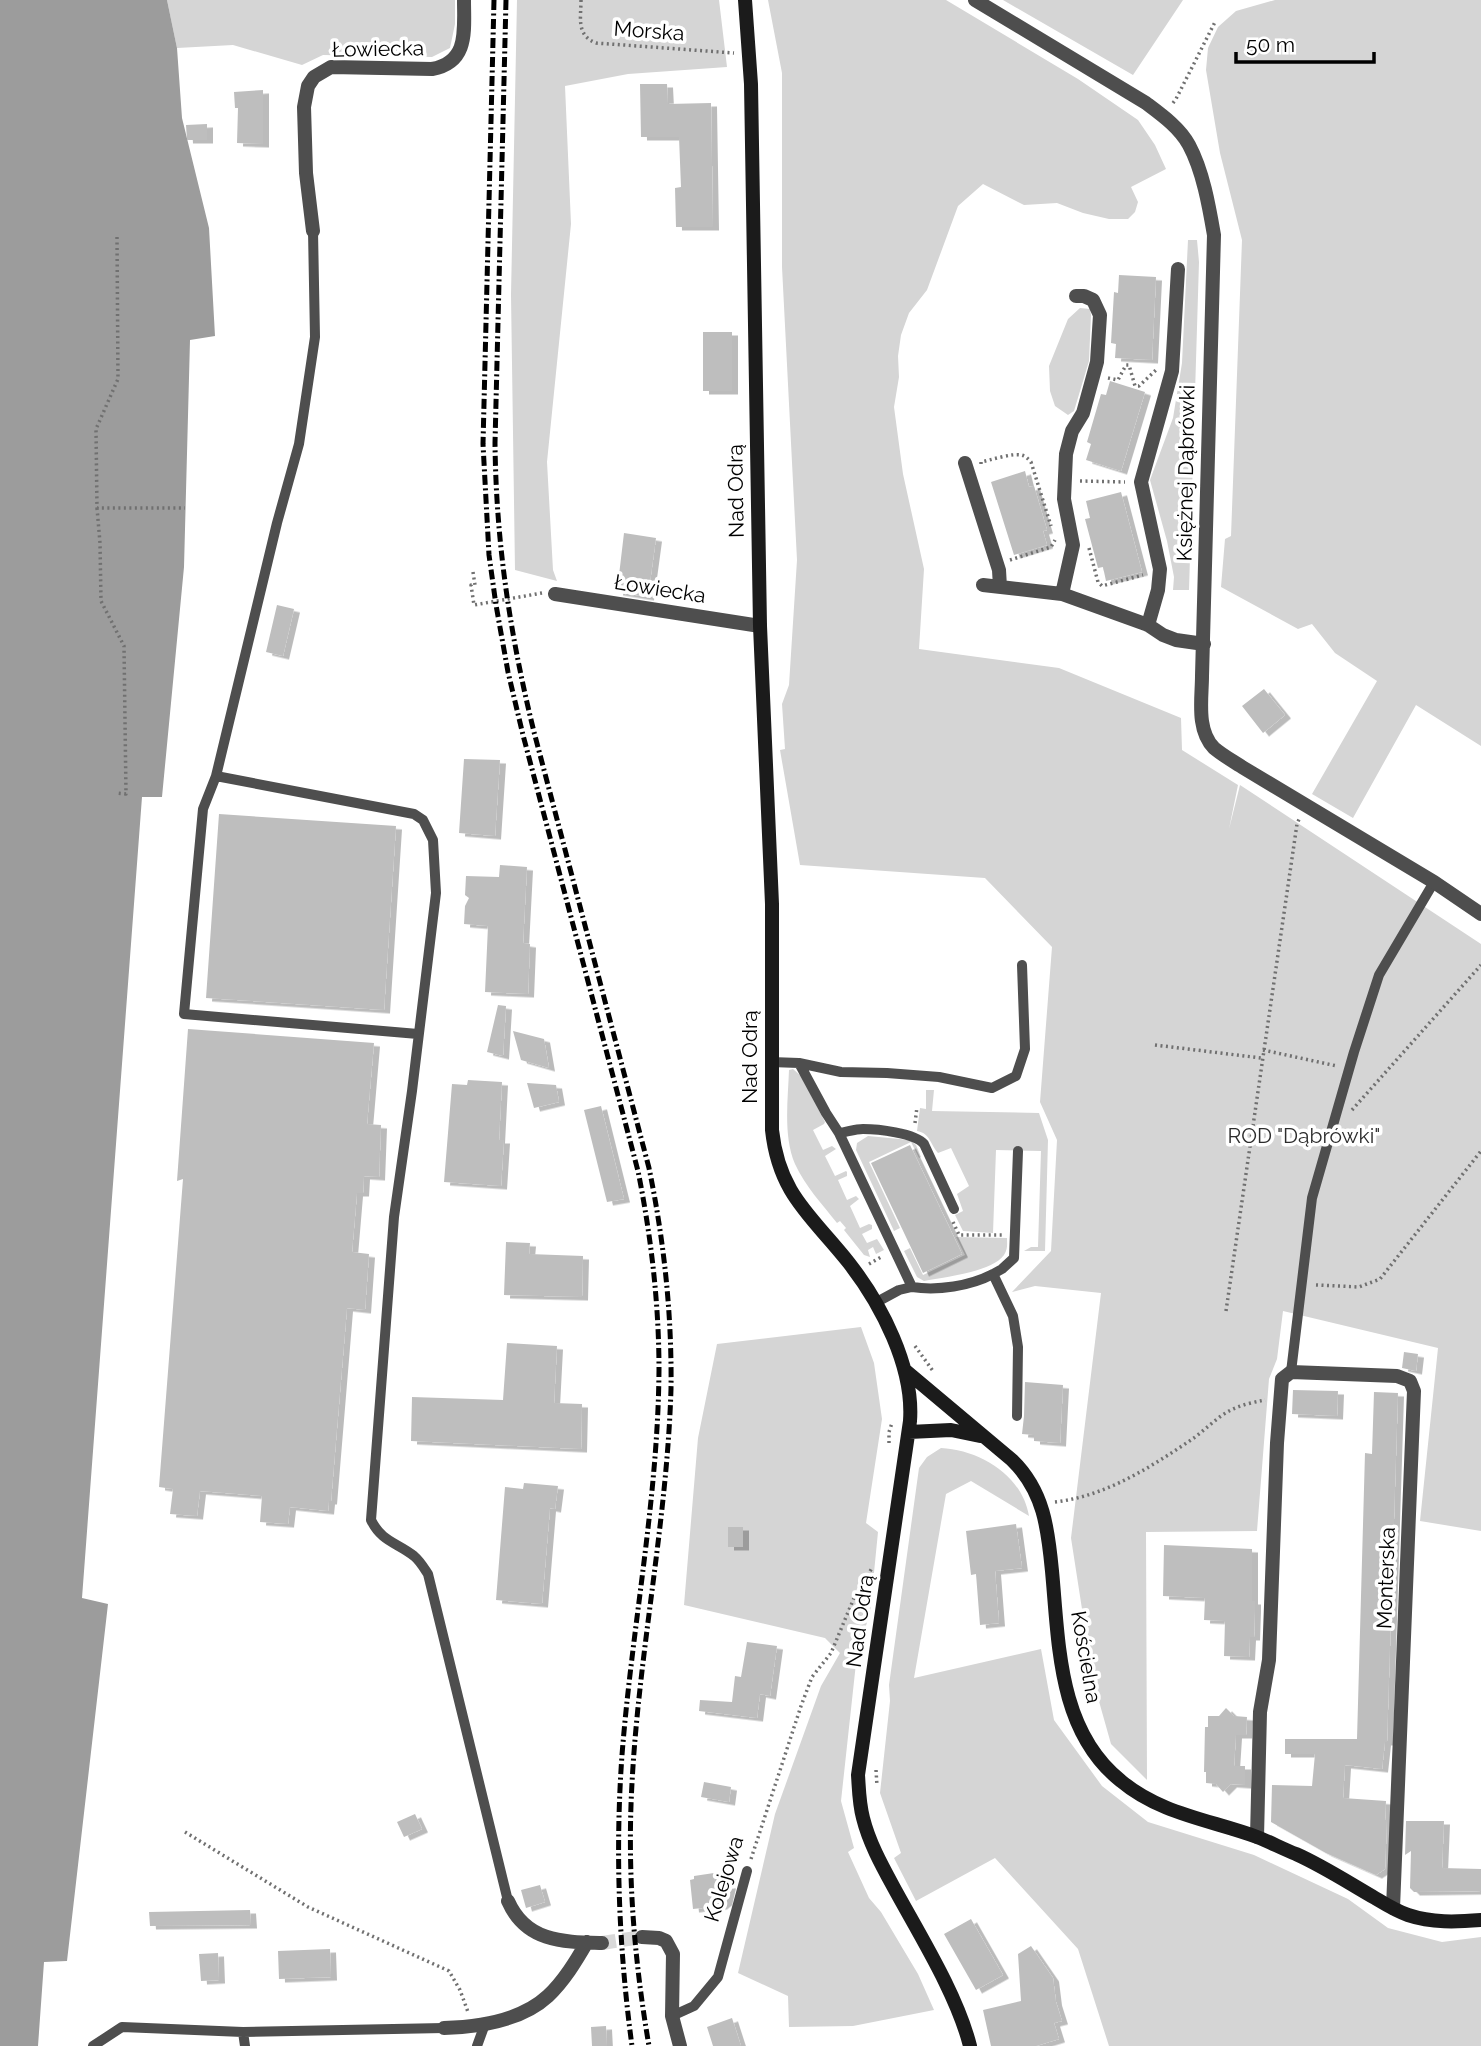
<svg xmlns="http://www.w3.org/2000/svg" width="1481" height="2046" font-family="Raleway,sans-serif">
<style>
.green{fill:#d5d5d5}
.water{fill:#9c9c9c}
.building{fill:#bebebe;filter:url(#shadow)}
.lines{fill:none;stroke-linecap:round;stroke-linejoin:round}
.street-tunnel{stroke:#d9d9d9;stroke-width:14;stroke-dasharray:14 7;stroke-linecap:butt}
.path{stroke:#707070;stroke-width:3.5;stroke-dasharray:2 3.5;stroke-linecap:butt}
.lane{stroke:#4e4e4e;stroke-width:10}
.street{stroke:#4e4e4e;stroke-width:14}
.secondary{stroke:#1b1b1b;stroke-width:14}
.rail{stroke:#000;stroke-width:5;stroke-dasharray:10 3.5 2 3.5;stroke-linecap:butt}
.labels{text-anchor:middle;stroke-width:7;stroke-linejoin:round;paint-order:stroke}
.street-label{font-size:21px;fill:#000;stroke:#fff}
.park-label{font-size:21px;fill:#2c2c2c;stroke:#fff}
</style>
<defs>
<filter id="shadow"><feDropShadow dx="6" dy="3.5" stdDeviation="0" flood-color="#0004"/></filter>
</defs>
<rect width="100%" height="100%" fill="#fff"/>
<path class="green" d="M167,0h288v24l-5,24 -18,9 -109,-2 -21,10 -69,-20 -56,3z
M517,0h202l8,67 -99,7 -63,12 6,138 -24,238 6,108 4,11 -42,-11 -4,-275z
M768,0h178l132,79 60,41 17,25 11,24 -35,18 7,15 -3,10 -7,7h-19l-26,-6 -26,-10 -33,2 -41,-21 -25,22 -31,84 -18,23 -8,22 -3,21 1,21 -5,30 9,67 21,95 -5,80 140,19 122,50 1,32 56,35 -9,44 11,-44 241,159v587l-61,-10 18,-173 -155,-37 -6,48 -8,20 -12,152 -111,1 1,248 -36,-36 -18,-64 -22,-142 30,-245 -66,-7 -23,6 39,-41 6,-111 -17,-38 12,-155 -67,-69 -185,-13 -20,-115 5,-1 -3,-45 7,-19 8,-125 -15,-293v-194z
M1003,0h180l-50,75z
M1275,0h206v746l-65,-41 -63,113 -41,-24 65,-113 -42,-28 -23,-29 -14,5 -77,-42 4,-48 6,-3 11,-296 -22,-87 -14,-83 2,-22 10,-21 18,-16z
M1188,240h9l2,22 -10,328h-16l1,-13 -7,-36 -17,-61 23,-62 9,-55z
M1080,308l10,1 1,6 -2,46 -15,50 -6,4 -13,-9 -5,-15 -1,-25 19,-47z
M793,1069l8,7 24,46 -1,2 -11,6 10,20 9,-4 4,3 -11,7 10,20 11,-5 1,1v4l-9,4 9,20 9,-4 3,3 -9,7 10,22 9,-4 3,1v4l-10,5 5,9 10,-4 7,11 -8,4 -3,-7 -5,3 2,7 -6,-2 -20,-25 2,-2 -6,-7 -3,2c-15,-19 -32,-37 -42,-59 -12,-28 -7,-65 -6,-94z
M926,1090h8l-2,21 107,2 9,27 -3,111h-21l7,-4h7l3,-96 -45,-1 -3,83 -30,-2 -8,-16 8,-4 -6,-17 12,-8 -18,-38 -13,5c-8,-9 -8,-20 -21,-22l3,-23 6,1z
M868,1136l42,4 6,5 5,12 -2,1 -8,-16 -42,20 31,66 -6,3 -38,-81 1,-7z
M956,1237l51,1c0,6 1,11 -3,17 -12,17 -59,22 -80,26l-7,-4 -13,-26 6,-3 13,27 42,-20z
M861,1327l13,36 8,56 -16,104 12,9 -8,81 -13,41 -16,147 13,47 -6,4 21,46 12,14 37,62 16,36 -81,16 -64,1 -1,-31 -50,-23 37,-159 46,-128 19,-33 -15,-15 -141,-33 14,-167 19,-94z
M941,1448c39,2 81,27 88,68l-58,-35 -25,13 -32,184 127,-29 13,71 48,66 46,36 106,33 94,44 40,29 54,14 39,-5v109h-372l-31,-97 -83,-91 -79,43 -22,-43 7,-5 -21,-60 10,-92 -1,-16 30,-217 8,-11z"/>
<path class="water" d="M0,0h167l10,48 5,70 27,110 6,108 -25,4 -6,227 -22,230h-20l-60,801 26,6 -41,357 -23,1 -6,84h-38z"/>
<path class="building" d="M640,84h27l1,20 43,-1 2,124h-37l-1,-39 6,-1 -2,-50h-38z
M263,90v54l-26,-1 1,-35h-3l-1,-16z
M207,124v16h-20l-1,-15z
M1119,275l37,2 -4,83 -37,-2 1,-14 -5,-1 3,-51 4,1z
M703,332h29v59h-29z
M1110,381l35,11 -24,79 -35,-11 5,-16 -4,-2 14,-48 5,1z
M1025,471l4,16 5,-1 13,44 -4,1 4,14 -33,10 -23,-73z
M1121,492l21,80 -36,9 -3,-14 -5,1 -13,-49 5,-1 -4,-17z
M624,533l32,5 -8,59 -31,-5z
M277,605l17,4 -11,47 -17,-4z
M1264,689l21,26 -22,18 -21,-27z
M464,759l36,1 -5,76 -36,-3z
M219,814l177,12 -12,184 -178,-12z
M500,865l27,2 -4,76 7,1 -2,50 -43,-2 3,-66 -24,-2 1,-18 4,-8 -4,-3 1,-19 33,1z
M498,1005l8,1 -3,50 -16,-4z
M188,1029l186,14 -7,81 14,1 -2,52 -15,-1 -1,17h-6l-5,59 17,2 -4,56 -18,-2 -16,193h-2l-1,10 -38,-4 -2,17 -28,-2 2,-26 -62,-5 -3,25 -27,-2 3,-25 -14,-2 24,-308 -6,2z
M513,1031l31,8 5,29 -28,-8z
M468,1080l34,2 -3,58h5l-3,46 -57,-4 8,-98 15,1z
M527,1083l29,2 3,17 -25,6z
M601,1106l23,93 -17,3 -23,-92z
M910,1145l52,109 -39,19 -52,-110z
M506,1242l24,1 -1,11 54,2 -1,41 -78,-2z
M507,1343l50,3 -3,57 28,1 -1,45 -170,-8 1,-44 91,3z
M1404,1352l14,2 -2,17 -14,-3z
M1025,1382l38,3 -3,58 -26,-2v-6l-12,-1 2,-18z
M1293,1390l45,1 -1,25 -45,-2z
M1374,1392l24,1 -11,349h-2l-3,27 -37,-4 -2,33 43,3 -1,19h2l-2,49 -9,6 -50,-22 -55,-31 1,-37 40,1 3,-32h-30v-15h72l8,-286 7,1z
M524,1483l34,3 -3,23 -5,-1 -8,96 -46,-4 9,-113 18,2z
M1016,1524l6,44 -27,3 4,52 -19,2 -4,-51 -5,1 -5,-44z
M728,1527h15v20h-15z
M1164,1545l88,4v52h3v8l-1,28h-4l-1,20 -25,-1 1,-35 -21,-1 1,-22 -42,-2z
M747,1642l30,4 -7,50 -10,-2 -3,24 -58,-7 1,-11 32,2 3,-26 6,1z
M1226,1708l8,8 13,1 -1,18h-10l-2,31h11v19l-14,-1 -8,8 -7,-8 -10,-1v-11h-2l1,-45h3v-11h11z
M704,1782l27,5 -2,15 -28,-5z
M415,1814l7,15 -18,8 -7,-15z
M1406,1821h38l-2,47 39,1v22l-67,1 -4,-4 1,-37 -6,4z
M714,1873l1,9 15,3 -4,17 -5,4 -28,3 -3,-29 4,-1v-3z
M540,1885l5,17 -19,6 -5,-18z
M250,1910l1,15 -101,1 -1,-14z
M971,1919l32,56 -27,15 -32,-56z
M1031,1946l22,32 3,24 6,19 -8,2 5,16 -23,7h-45l-8,-36 38,-9 -3,-47z
M330,1949l1,28 -52,2 -1,-28z
M218,1953l1,27 -18,1 -2,-27z
M732,2018l9,28h-28l-6,-19z
M606,2026l1,20h-15l-1,-19z"/>
<g class="lines">
<path class="street-tunnel" d="M602,1943l40,-6"/>
<path class="path" d="M581,0c0,18 -5,35 15,43l138,10
M1173,103l3,-4 40,-79
M117,237l1,142 -22,50 1,79h88
M1108,378l10,2 8,-15h3l6,21h4l17,-16
M981,464v-2c10,-2 31,-9 40,-7 5,1 7,4 10,7l20,64
M1080,481l45,1
M97,508l3,35 1,58 23,45 2,148 -9,-1
M1089,548l9,34 4,4 41,-11
M1010,560l41,-13 4,-7
M473,572l2,13h-4l3,20 68,-12
M1155,1045l106,13
M1263,1050l74,16
M1352,1110l129,-145
M915,1123l2,-16
M953,1222l6,13h44
M869,1264l14,-8
M1316,1285l43,2 21,-8 101,-128
M1226,1311l71,-487 3,-7
M915,1346l18,25
M889,1443v-11l3,-9
M1055,1502c51,-6 94,-34 136,-62 13,-9 25,-22 38,-29 11,-6 25,-9 36,-11
M876,1770l1,16
M185,1832l123,75 141,64 11,19 8,22
M751,1859l50,-153 11,-29 19,-24 23,-55 18,-30"/>
<path class="lane" d="M313,231l2,106 -16,107 -22,79 -61,253 198,38 9,6 10,20 3,53 -24,198 -18,126 -23,303c11,22 25,22 43,36 6,5 10,12 14,18l80,327
M216,776l-13,33 -19,205 234,20
M771,1062l28,1 27,50 13,20c8,-1 16,-4 24,-4 14,0 52,4 61,15l30,65
M799,1063l42,9 46,1 52,4 53,11 24,-12 9,-27 -3,-84
M839,1133l73,154c26,4 58,-1 81,-13l20,42 5,31 -1,69
M993,1274l9,-5 12,-11 4,-107
M875,1303l24,-13 13,-3
M1291,1372l21,-174 42,-146 25,-77 55,-93
M672,2016l22,-10 24,-29 29,-106
M243,2032l2,14
M93,2046l29,-19 121,5 201,-4
M477,2046l8,-22"/>
<path class="street" d="M975,0l171,103c16,12 34,25 43,42 14,26 20,61 25,90l-12,441c0,22 -6,54 12,72 8,7 19,13 28,19l192,115 47,32
M313,231l-7,-58 -2,-66 4,-21 6,-9 17,-10 101,2c37,-7 32,-38 32,-69
M965,463l34,107 1,17
M983,585l79,9 86,31 15,10 13,5 28,4
M555,594l205,32
M1062,594l11,-49 -9,-46 2,-45 6,-23 11,-18 14,-51 3,-47 -7,-15 -9,-4h-8
M1148,625l10,-35 2,-21 -19,-87 31,-111 6,-102
M1257,1837l3,-125 9,-52 8,-217 5,-64 9,-7 106,4 13,5 4,10 -21,517
M508,1901c18,41 55,41 94,42
M642,1937l17,1 7,3 7,13 -1,62 8,30
M444,2028c35,-1 77,-7 104,-32 16,-15 28,-35 39,-54"/>
<path class="secondary" d="M745,0l6,84 9,542 12,278v226c7,65 40,86 77,133 32,41 65,104 61,158l-52,354c1,14 1,28 5,43 6,24 18,46 30,68 26,48 64,108 77,160
M906,1371l106,89c32,31 36,69 40,111 7,74 6,160 69,210 39,33 90,39 136,56 13,5 26,12 39,17 27,12 53,29 79,44 10,6 21,13 33,17 24,8 48,7 73,5
M909,1432l42,-2 29,6"/>
<path class="rail" d="M494,0l-11,444 6,111 7,50 12,67 15,63 115,436c13,65 21,132 21,199 -1,129 -27,257 -37,385 -7,97 -3,195 10,291
M506,0l-11,443c1,99 15,192 39,289l115,436c15,73 23,146 22,221 -4,132 -32,262 -39,394 -5,88 2,176 17,263"/>
</g>
<g class="labels">
<g class="street-label">
<text transform="translate(649 31) rotate(4)" y="7">Morska</text>
<text transform="translate(378 49) rotate(-1)" y="7">Łowiecka</text>
<text transform="translate(1186 473) rotate(-89)" y="7">Księżnej Dąbrówki</text>
<text transform="translate(736 491) rotate(-91)" y="7">Nad Odrą</text>
<text transform="translate(660 589) rotate(9)" y="7">Łowiecka</text>
<text transform="translate(750 1057) rotate(-90)" y="7">Nad Odrą</text>
<text transform="translate(1386 1578) rotate(-88)" y="7">Monterska</text>
<text transform="translate(860 1621) rotate(-82)" y="7">Nad Odrą</text>
<text transform="translate(1086 1657) rotate(80)" y="7">Kościelna</text>
<text transform="translate(724 1879) rotate(-73)" y="7">Kolejowa</text>
</g>
<g class="park-label">
<text x="1304" y="1143">ROD "Dąbrówki"</text>
</g>
</g>
<path d="M1236 52v10h138v-10" fill="none" stroke="#000000" stroke-width="3.5"/>
<text x="1246" y="52" font-size="21" fill="#000000" stroke="#ffffff" stroke-width="5" paint-order="stroke">50 m</text>
</svg>
